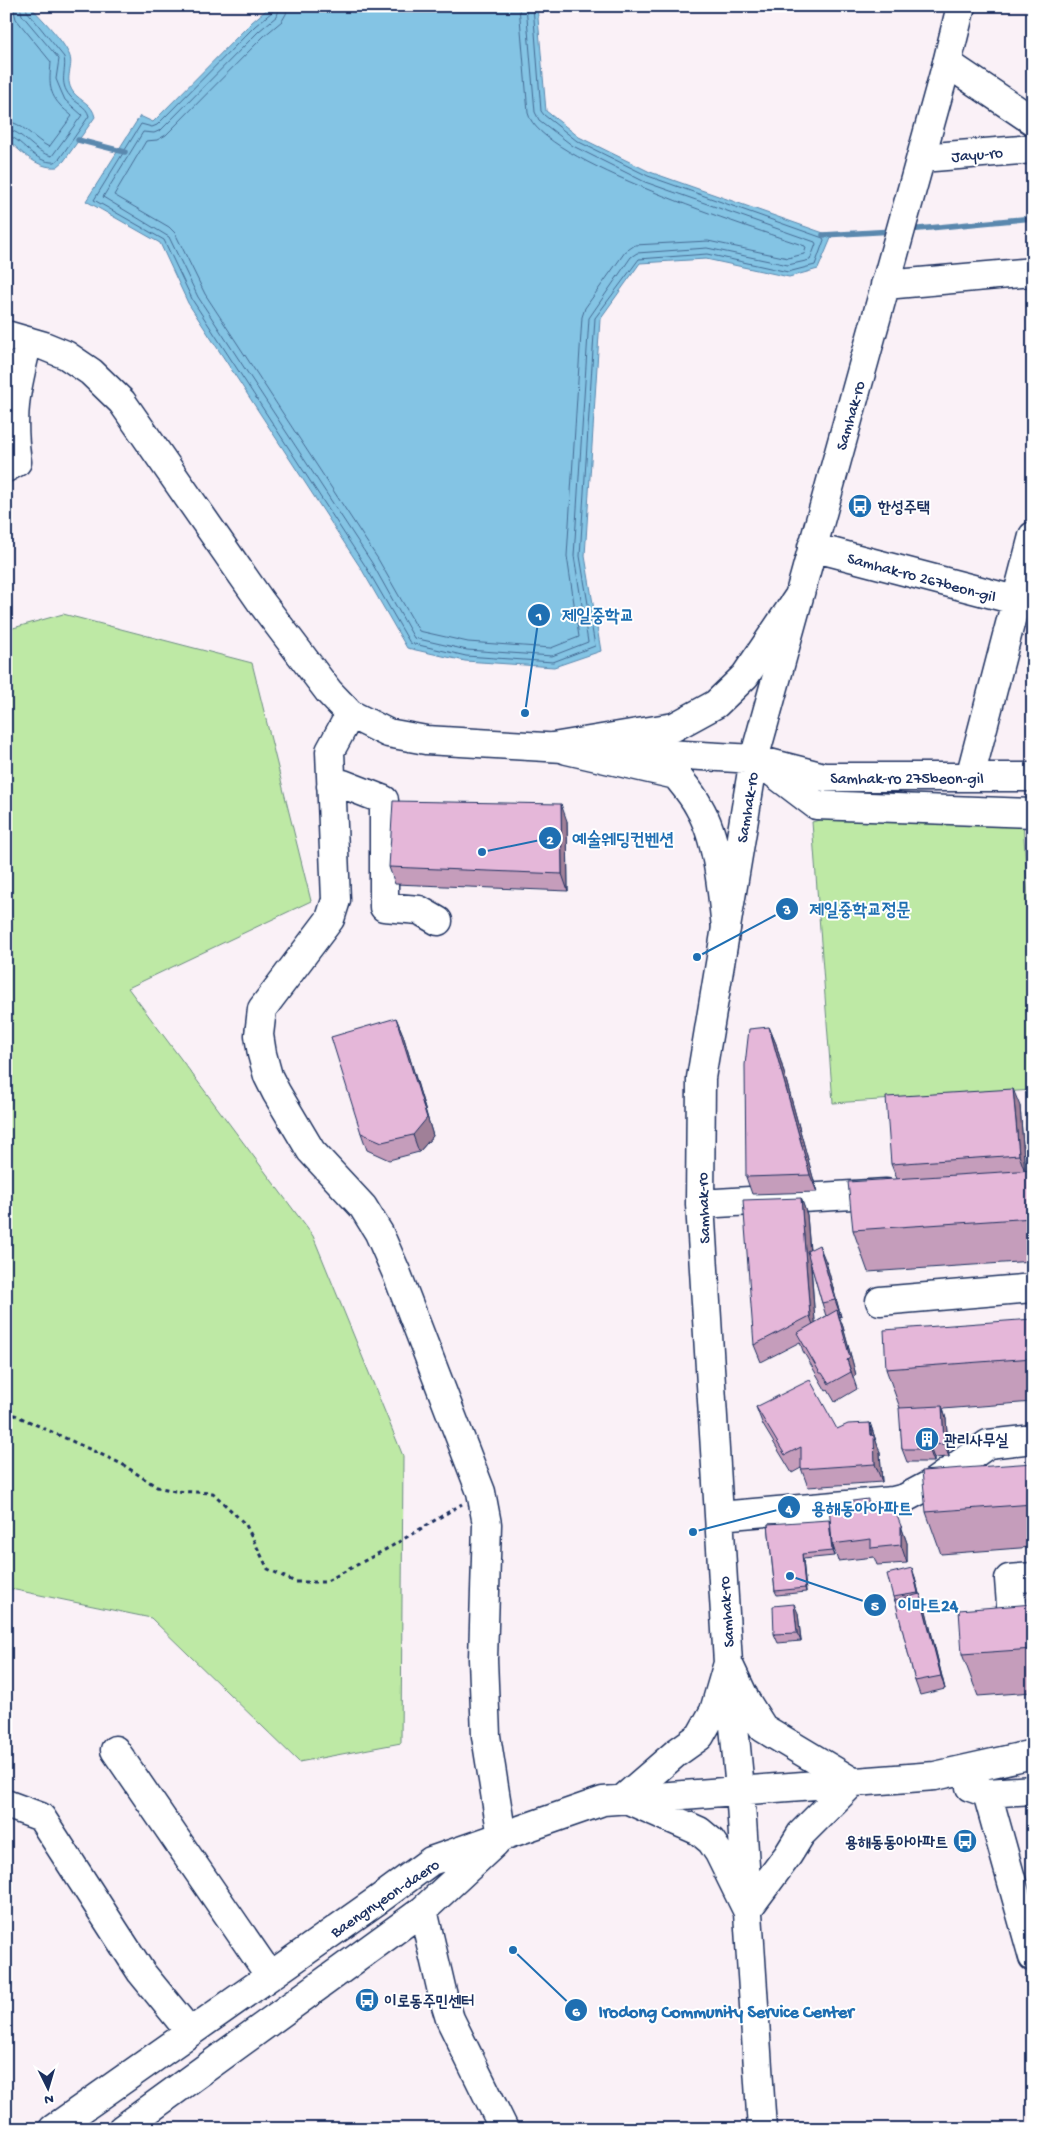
<svg xmlns="http://www.w3.org/2000/svg" width="1039" height="2135" font-family="'Gochi Hand','Poor Story',sans-serif">
<style>
.green{fill:#bee9a5;stroke:#6c8c82}
.water{fill:#84c4e4;stroke:#5a88ae}
.lines{fill:none;stroke-linecap:round;stroke-linejoin:round}
.shore{stroke:#456b94;stroke-width:1}
.stream{stroke:#5a88ae;stroke-width:5.5}
.minor-casing{stroke:#1b2f5e;stroke-width:31}
.major-casing{stroke:#1b2f5e;stroke-width:31}
.path{stroke:#1b2f5e;stroke-width:3;stroke-dasharray:4 4;stroke-linecap:butt}
.minor{stroke:#fff;stroke-width:28}
.major{stroke:#fff;stroke-width:28}
.wall{fill:#c59dbb;stroke:#1b2f5e;fill-rule:evenodd}
.shaded-wall{fill:#a08098;stroke:#1b2f5e}
.building{fill:#e5b7d9;stroke:#1b2f5e}
.labels{text-anchor:middle;stroke-width:4;stroke-linejoin:round;paint-order:stroke}
.street-label{font-size:16px;fill:#1b2f5e;stroke:#fff}
.poi-label{font-size:16px;font-weight:bold;fill:#1b2f5e;stroke:#fff;text-anchor:start}
.leader{fill:none;stroke:#1f6fb2;stroke-width:2}
.callout-dot{fill:#1f6fb2;stroke:#fff;stroke-width:2}
.mark-label{font-size:15px;text-anchor:middle;font-weight:bold;fill:#fff}
.callout-label{font-size:18px;text-anchor:middle;font-weight:bold;fill:#1f6fb2;stroke:#fff;stroke-width:4;stroke-linejoin:round;paint-order:stroke}
</style>
<rect width="100%" height="100%" fill="#faf1f7"/>
<filter id="ink" filterUnits="userSpaceOnUse"><feTurbulence type="fractalNoise" baseFrequency=".02" numOctaves="2"/><feDisplacementMap in="SourceGraphic" scale="10" xChannelSelector="R" yChannelSelector="G"/><feConvolveMatrix kernelMatrix="1 2 1 2 8 2 1 2 1" color-interpolation-filters="sRGB"/></filter>
<g filter="url(#ink)">
<path class="green" d="M63,614l189,49 59,238 -183,87 185,248 90,220 -2,287 -102,19 -148,-144 -145,-30v-958z
M830,817l193,5 10,151v117l-200,13 -21,-281z"/>
<path class="water" d="M6,6h24c12,13 32,33 39,48 6,13 -6,23 4,38 8,10 19,11 22,25l-31,44 -7,6c-20,2 -37,-16 -51,-29z
M271,6h266l9,105 33,26 71,35 182,64 -14,33 -29,8 -83,-18 -66,4 -40,56 -15,237 16,95 -47,16 -89,-6 -58,-13 -45,-78 -174,-267 -28,-60 -74,-42 54,-85 13,6 99,-100z"/>
<g class="lines">
<path class="shore" d="M274,6l-2,6 -17,14 -98,99 -5,2 -11,-3 -47,76 70,40 29,61 173,266 44,76 56,13 87,6 42,-16 -15,-90 15,-238 44,-59 68,-5 81,18 27,-7 9,-25 -1,-2 -175,-62 -71,-35 -33,-26 -3,-4 -8,-105
M280,6l-3,10 -18,15 -98,99 -7,3 -11,-1 -40,65 66,40 29,60 174,266 42,75 53,12 85,6 36,-14 -14,-86 15,-238 42,-61 6,-4 70,-5 81,17 22,-5 6,-16 -1,-2 -170,-60 -72,-36 -34,-26 -4,-8 -9,-106
M288,6l-2,8 -4,7 -18,15 -98,99 -9,5 -11,1 -32,54 55,32 6,6 30,61 173,265 41,72 49,11 83,6 28,-11 -12,-81 15,-239 3,-9 40,-56 10,-7 73,-4 80,17 16,-4 2,-6 -1,-2c-50,-17 -266,-85 -277,-133l-9,-107
M6,121c16,1 29,19 43,26l23,-31c-4,-4 -9,-7 -12,-11 -13,-14 -10,-27 -9,-43l-35,-43 -3,-13
M6,129c16,1 28,24 46,27l30,-41 -17,-15 -4,-9 -5,-12 3,-20 -37,-44 -2,-9
M6,135c15,2 28,29 49,27l5,-4 29,-42c-3,-11 -13,-12 -19,-20 -12,-14 -3,-25 -6,-39l-37,-46 -1,-5"/>
<path class="stream" d="M78,140l47,12
M908,230l125,-12
M823,235l71,-4"/>
<g class="minor-casing">
<path id="minor" d="M921,158l112,-9
M885,285l148,-13
M6,335l38,11 22,9 25,17 31,30 139,200 68,90 21,22 38,19 38,7 328,19 70,18h209
M6,468l11,-6c-7,-49 -1,-73 11,-121
M812,547l203,53 18,-1
M350,714l-20,37 6,149 -6,19 -68,90 -3,26 3,19 6,22 8,16 35,59 52,56 16,26 18,41 84,218 6,32 -4,135 3,77 16,101
M766,767l50,38 217,8
M970,777l63,-241
M331,786l12,-2 41,16v107l35,3 19,11
M700,1204l186,-11
M880,1301l153,-13
M719,1516l174,-15 12,-3 28,-15 55,-39 45,-5
M1014,1643l-5,-64 24,-2
M728,1663l18,38 17,27 90,54 -52,52 -13,21 -41,55 -28,-57 -8,-12 -12,-10 -75,-33 52,-45 24,-17 14,-25z
M115,1750l155,226
M970,1787l17,6 46,-3
M987,1793l46,164
M6,1804l35,13 100,155 49,60
M423,1910l20,86 7,23 54,110
M53,2129l325,-229 53,-39 172,-60 332,-25 98,-22
M122,2129l301,-219 72,-67
M762,2129l-22,-340 -12,-126 -28,-459 1,-126 53,-319 193,-696 14,-57"/>
</g>
<g class="major-casing">
<path id="major" d="M947,63l86,58
M553,747l121,-20 42,-23 29,-28 52,-77
M567,750l109,25c8,10 17,20 23,32 19,32 23,84 27,121"/>
</g>
<path class="path" d="M6,1411l116,53 35,23 18,4 38,2 33,32 22,44 27,13h30l67,-36 70,-42"/>
<use href="#minor" class="minor"/>
<use href="#major" class="major"/>
</g>
<path class="wall" d="M567,821l1,70 -173,-7 -6,-17z
M396,1018l7,17 30,101 -14,16 -30,8 -22,-10 -6,-17z
M769,1027l7,17 41,148 -65,2 -6,-17z
M1020,1106l5,65 8,-1v91l-165,11 -15,-42 44,-51 -6,-15z
M801,1198l6,17 3,35 16,12 15,55h-2l4,10 13,48 -3,2 4,12 -22,13 -7,-12 -2,1 -23,-40 -3,-9 -39,20 -7,-17zM811,1264l11,39 4,13 -11,7z
M1033,1319v83l-90,7 3,10 3,38 -15,1v4h-27l-5,-13 -2,-41 -14,-39z
M756,1407l81,22 33,-6 10,30 2,29 -74,5 -7,-19 -9,5 -29,-48z
M1033,1463v84l-92,7 -15,-42z
M869,1502l32,24 6,17v20l-30,2 -3,-8 -36,4 -5,-15 1,10 -31,3 3,33 -29,3 -2,-4 -7,-67 63,1z
M915,1577l4,17 6,13 20,82 -25,6 -5,-14 -18,-75 -4,-9z
M1033,1604v88l-55,4 -16,-42z
M798,1613l3,28 -23,2 -4,-9z"/>
<path class="shaded-wall" d="M561,804l6,17 1,70 -6,-17z
M396,1018l7,17 30,101 -14,16 -6,-17z
M769,1027l7,17 41,148 -7,-17z
M1013,1089l7,17 5,66 -6,-17z
M801,1198l6,17 9,119 -6,-18z
M819,1245l7,17 15,55 -6,-17z
M837,1310l6,17 13,48 -3,2 -6,-17z
M942,1406l4,13 3,38 -5,-13z
M870,1423l10,30 2,29 -7,-18z
M929,1445l5,13v4l-5,-13z
M829,1520l1,4 4,32 -2,-5z
M901,1526l6,17v20l-6,-18z
M802,1554l1,5 3,33 -1,-4z
M912,1568l3,9 6,25 -3,-9z
M920,1594l5,13 20,82 -4,-13z
M794,1604l4,9 3,28 -4,-8z"/>
<path class="building" d="M393,801l168,3 1,70 -173,-7z
M396,1018l31,100 -14,17 -31,7 -21,-9 -30,-96z
M769,1027l41,148 -64,2 -1,-112 4,-36z
M1013,1089l6,66 -128,9 -5,-67z
M1033,1170v48l-180,12 -5,-48z
M801,1198l9,118 -56,29 -11,-145z
M819,1245l16,55 -13,3 -15,-52z
M837,1310l13,48 -3,2 4,12 -22,12 -7,-11h-2l-23,-40z
M1033,1319v39l-147,11 -2,-39z
M810,1380l27,49 11,-5 22,-1 1,12 3,1 1,28 -74,5v-22l-16,8 -29,-48z
M942,1406l2,38 -15,1v4h-27l-3,-41z
M1033,1463v41l-107,8 -4,-41z
M868,1499v4l23,-2 10,25v19l-30,3v-9l-39,5 -3,-40z
M829,1520l3,31 -30,3 3,34 -30,3 -7,-67z
M912,1568l6,25 -25,4 -6,-23z
M920,1594l21,82 -26,5 -20,-81z
M794,1604l3,29 -23,1 -1,-28z
M1033,1604v45l-71,5 -3,-44z"/>
</g>
<defs>
<g id="bus-disc" transform="scale(1.25)"><circle r="9.5" fill="#1f6fb2" stroke="#fff"/><path d="M-5-6H5V4H4V6H2V4H-2V6H-4V4H-5ZM-3.5-4V0h7V-4ZM-3.5 1.2v1.5H-2V1.2ZM2 1.2v1.5H3.5V1.2Z" fill="#fff"/></g>
<g id="building-disc" transform="scale(1.25)"><circle r="9.5" fill="#1f6fb2" stroke="#fff"/><path d="M-4-6H4V6H1V3H-1V6H-4ZM-2.5-4.3h1.7v1.8h-1.7ZM.8-4.3h1.7v1.8H.8ZM-2.5-1h1.7V.8h-1.7ZM.8-1h1.7V.8H.8Z" fill="#fff"/></g>
</defs>
<g fill-rule="evenodd">
<use href="#bus-disc" x="860" y="506"/>
<use href="#building-disc" x="927" y="1439"/>
<use href="#bus-disc" x="965" y="1841"/>
<use href="#bus-disc" x="367" y="2000"/>
</g>
<g class="labels">
<g class="street-label">
<text transform="translate(977 153) rotate(-5)" y="6">Jayu-ro</text>
<text transform="translate(849 415) rotate(-74)" y="6">Samhak-ro</text>
<text transform="translate(922 576) rotate(15)" y="6">Samhak-ro 267beon-gil</text>
<text x="907" y="783">Samhak-ro 275beon-gil</text>
<text transform="translate(746 807) rotate(-81)" y="6">Samhak-ro</text>
<text transform="translate(702 1208) rotate(-92)" y="6">Samhak-ro</text>
<text transform="translate(725 1612) rotate(-94)" y="6">Samhak-ro</text>
<text transform="translate(384 1897) rotate(-34)" y="6">Baengnyeon-daero</text>
</g>
<g class="poi-label">
<text x="878" y="512">한성주택</text>
<text x="944" y="1445">관리사무실</text>
<text x="948" y="1847" text-anchor="end">용해동동아아파트</text>
<text x="384" y="2006">이로동주민센터</text>
</g>
</g>
<path class="leader" d="M525 713L539 615M482 852L550 838M697 957L787 909M693 1532L789 1507M790 1576L875 1605M513 1950L576 2010"/>
<g class="callout-dot">
<circle cx="525" cy="713" r="5"/>
<circle cx="482" cy="852" r="5"/>
<circle cx="697" cy="957" r="5"/>
<circle cx="693" cy="1532" r="5"/>
<circle cx="790" cy="1576" r="5"/>
<circle cx="513" cy="1950" r="5"/>
<circle cx="539" cy="615" r="12"/>
<circle cx="550" cy="838" r="12"/>
<circle cx="787" cy="909" r="12"/>
<circle cx="789" cy="1507" r="12"/>
<circle cx="875" cy="1605" r="12"/>
<circle cx="576" cy="2010" r="12"/>
</g>
<g class="mark-label">
<text x="539" y="620">1</text>
<text x="550" y="844">2</text>
<text x="787" y="914">3</text>
<text x="789" y="1513">4</text>
<text x="875" y="1610">5</text>
<text x="576" y="2016">6</text>
</g>
<g class="callout-label">
<text x="598" y="621">제일중학교</text>
<text x="623" y="845">예술웨딩컨벤션</text>
<text x="860" y="915">제일중학교정문</text>
<text x="862" y="1514">용해동아아파트</text>
<text x="928" y="1611">이마트24</text>
<text x="726" y="2017">Irodong Community Service Center</text>
</g>
<rect width="1039" height="2135" fill="none" stroke="#fff" stroke-width="25"/>
<rect x="12" y="12" width="1014" height="2110" fill="none" stroke="#1b2f5e" stroke-width="2" filter="url(#ink)"/>
<g transform="translate(48 2088) rotate(175)" stroke="#ffffff" stroke-width="4" paint-order="stroke">
<path d="M0-4L9 19L0 12L-9 19Z" fill="#1b2f5e"/>
<text y="-8" font-size="14" font-weight="bold" text-anchor="middle" fill="#1b2f5e">N</text>
</g>
</svg>
